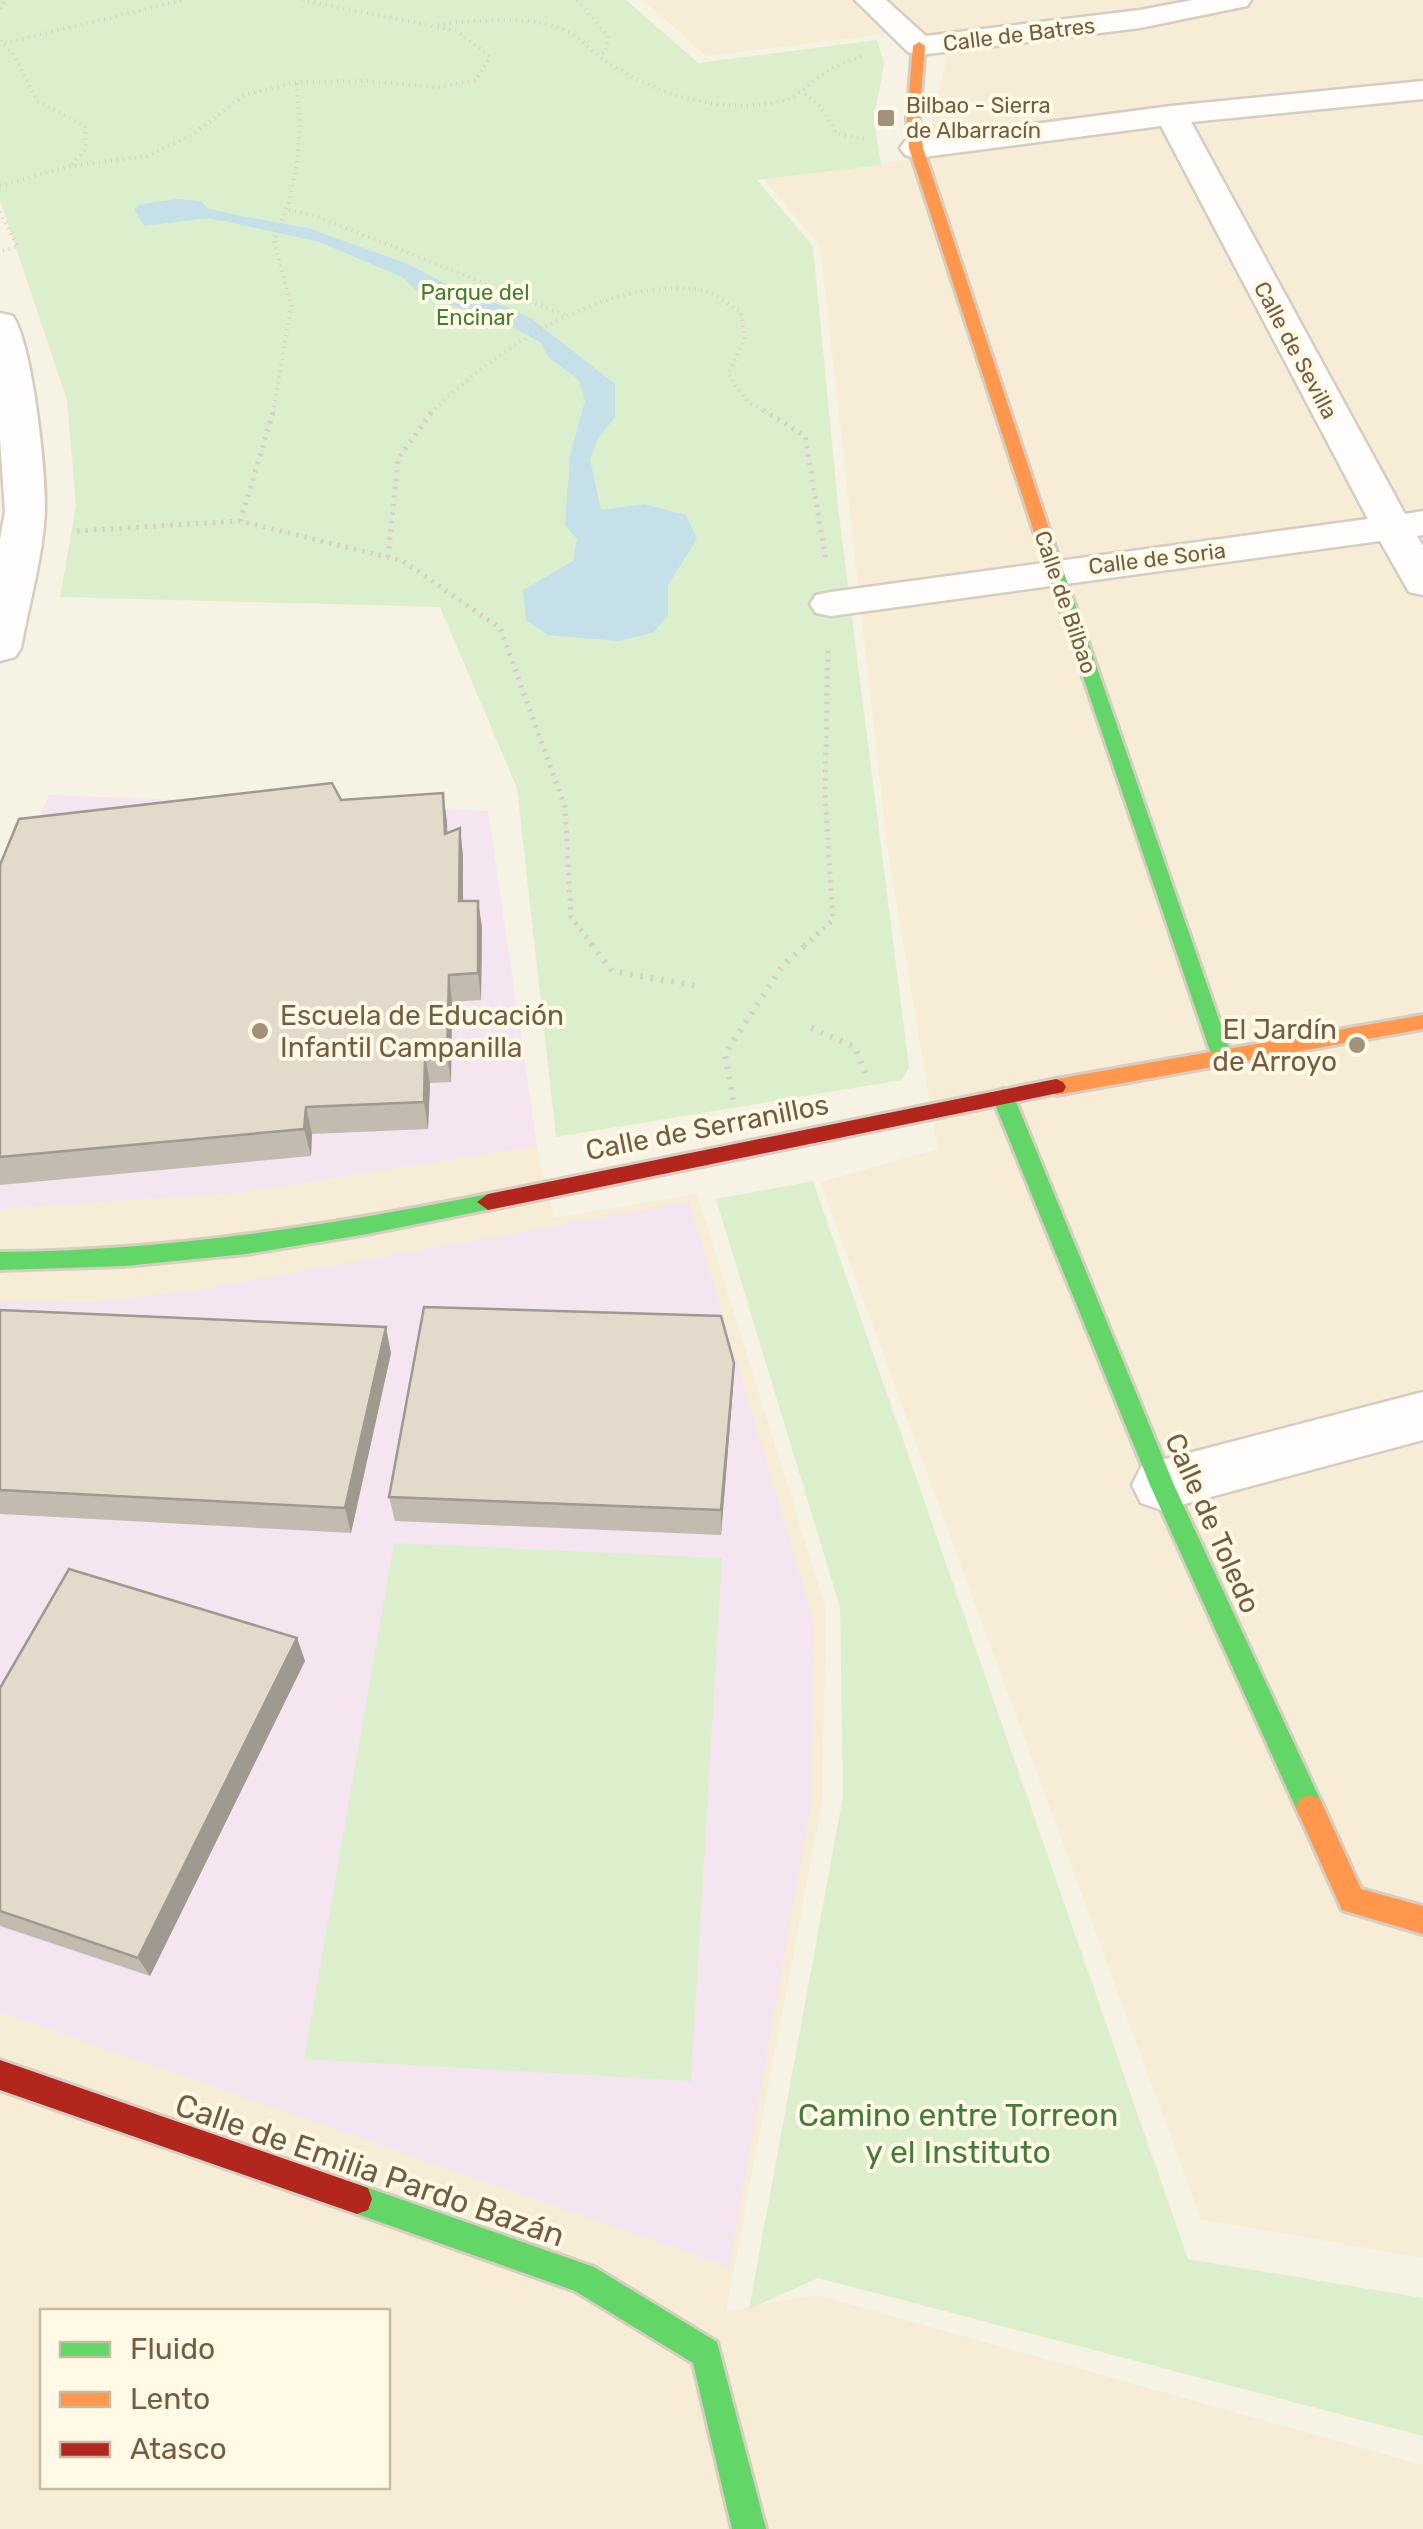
<svg xmlns="http://www.w3.org/2000/svg" width="1423" height="2529" font-family="Rubik,sans-serif">
<style>
.residential{fill:#f7edd6;fill-rule:evenodd}
.education{fill:#f4e5f0}
.green{fill:#dcefcd}
.water{fill:#c5e0e8}
.lines{fill:none;stroke-linecap:round;stroke-linejoin:round}
.street-casing{stroke:#d5cdc0;stroke-width:5}
.fast-casing{stroke:#d6cfc1;stroke-width:6}
.slow-casing{stroke:#d6cfc1;stroke-width:6}
.jam-casing{stroke:#d6cfc1;stroke-width:6}
.path-far2{stroke:#d7d0c7;stroke-width:4;stroke-dasharray:1 5;stroke-linecap:butt}
.path-far1{stroke:#d7d0c7;stroke-width:5;stroke-dasharray:2.5 6;stroke-linecap:butt}
.path{stroke:#d7d0c7;stroke-width:6;stroke-dasharray:2.5 8;stroke-linecap:butt}
.street{fill:#fefdfb;fill-rule:evenodd}
.fast{fill:#63d668;fill-rule:evenodd}
.slow{fill:#ff974d;fill-rule:evenodd}
.jam{fill:#b3261e;fill-rule:evenodd}
.wall{fill:#c3bbaf}
.shaded-wall{fill:#9f998f}
.building{fill:#e3dacc;stroke:#9f998f;stroke-width:2.5}
.poi-dot{fill:#a2917b;stroke:#fff9e5;stroke-width:4}
.labels{text-anchor:middle;stroke-width:8;stroke-linejoin:round;paint-order:stroke}
.far-street-label{font-size:22px;fill:#755d43;stroke:#fff9e5}
.far-poi-label{font-size:22px;fill:#755d43;stroke:#fff9e5;text-anchor:start}
.far-park-label{font-size:22px;fill:#447d3a;stroke:#fff9e5}
.poi-label{font-size:28px;fill:#755d43;stroke:#fff9e5;text-anchor:start}
.street-label{font-size:28px;fill:#755d43;stroke:#fff9e5}
.near-park-label{font-size:32px;fill:#447d3a;stroke:#fff9e5}
.near-street-label{font-size:32px;fill:#755d43;stroke:#fff9e5}
</style>
<rect width="100%" height="100%" fill="#f6f2e4"/>
<path class="residential" d="M643,0h780v2258l-222,-39 -381,-1037 118,-33 -50,-296 -68,-607 -56,-66 181,-26 -14,-27 16,-70 -26,-27 -215,26z
M537,1146l17,72 143,-24 129,415 -4,193 -96,509 91,-16 606,170v64h-1423v-1320l240,-16zM42,2312h346v174h-346z"/>
<path class="education" d="M49,795l439,16 49,335 -297,47 -240,16v-292z
M689,1202l124,417 -1,179 -83,469 -729,-255v-711l95,1 101,-12z"/>
<path class="green" d="M0,0h626l72,63 179,-23 7,24 -10,55 7,46 -124,15 56,66 26,269 70,552 -7,13 -346,57 -39,-349 -77,-181 -380,-10 16,-91 -9,-106 -67,-200z
M813,1181l375,1078 235,39v138l-605,-158 -69,31 94,-513 -3,-189 -124,-408z
M394,1543l328,15 -31,523 -387,-22z"/>
<path class="water" d="M178,199l23,2 6,7 24,6 77,14 100,36 61,32 38,11 25,12 83,65v33l-16,20 -9,22 11,51 43,-6 42,11 11,24 -29,46v30l-14,17 -35,9 -71,-6 -22,-15 -3,-30 50,-29 4,-22 -12,-14 5,-70 15,-54 -6,-21 -30,-22 -9,-16 -37,-20 -81,-26 -20,-19 -83,-35 -110,-24 -65,8 -10,-17 7,-5z"/>
<g class="lines">
<g class="street-casing">
<path id="street" d="M855,0h31l40,36 214,-26 53,-10h58l-4,6 -107,22 -221,27 -11,-3z
M1423,81v18l-232,23 214,392 18,-3v24l-6,1 6,10v49l-14,-3 -29,-51 -549,75 -15,-3 -6,-9 6,-9 15,-3 537,-73 -207,-393 -245,32 -11,-3 -5,-7 5,-7 266,-35z
M0,313l13,3c20,31 33,156 32,196 -2,44 -16,92 -24,136l-6,9 -15,4v-122l5,-27 -5,-74z
M1423,1392v48l-261,70 -21,-7 -9,-18 9,-18 21,-7z"/>
</g>
<g class="fast-casing">
<path id="fast" d="M1045,536l8,5 178,513 -3,5h-14l-3,-5 -174,-513z
M1003,1089l11,8 160,388 150,323 -4,9 -10,4 -10,-4 -150,-332 -158,-388z
M488,1194l8,2 3,6 -3,6 -129,26 -121,20 -122,12 -124,4v-18c165,-1 326,-26 488,-58z
M357,2184l237,83 123,75 49,187h-34l-39,-166 -118,-72 -229,-81 -4,-11 4,-11z"/>
</g>
<g class="slow-casing">
<path id="slow" d="M919,42l6,4 -6,72 4,30 130,393 -2,3 -14,-3 -128,-393 -2,-30 6,-72z
M1423,1015v14l-367,66 -10,-8 10,-8z
M1310,1795l10,4 41,90 62,17v28l-81,-24 -46,-102 4,-9z"/>
</g>
<g class="jam-casing">
<path id="jam" d="M1056,1079l7,3 3,5 -3,5 -575,118 -11,-8 11,-8z
M0,2060l357,124 11,4 4,11 -4,11 -11,4 -357,-124z"/>
</g>
<path class="path-far2" d="M577,0l31,36 -2,15 -7,4
M0,8l6,-8
M438,24c40,-3 83,-9 122,4 20,7 32,25 50,36 48,31 111,50 168,38 20,-4 30,-18 45,-28 13,-9 28,-14 42,-20
M0,41l13,12 24,48 48,25 1,22 -15,18
M5,43l178,-43
M805,94l15,12 17,28 31,5
M0,186l71,-20 76,-10 45,-21 53,-40 51,-13 68,-1 76,6 36,-7 14,-23 -33,-26 -155,-31
M289,210l27,6 251,100
M0,212l18,35 -18,4
M273,413l18,-107 -17,-66 15,-38 8,-40 3,-40 -4,-40
M431,413c63,-63 175,-137 269,-123 15,2 28,14 41,22l4,27 -17,35 19,27 20,12"/>
<path class="path-far1" d="M763,410l42,26 21,125
M240,521l34,-111
M77,531l163,-10 163,40 97,67 65,179 6,110 22,29
M388,557l10,-98 35,-49
M804,946l29,-26 -8,-125 3,-147"/>
<path class="path" d="M591,944l21,27 85,15
M811,1028l44,19 11,28
M733,1100l-8,-46 58,-89 24,-21"/>
<use href="#street" class="street"/>
<use href="#fast" class="fast"/>
<use href="#slow" class="slow"/>
<use href="#jam" class="jam"/>
</g>
<path class="wall" d="M443,793l4,40 13,-5 3,28v45h15l4,27 -1,72 -29,2 -1,80 -21,1 -2,46 -116,5 -1,22 -311,29v-320l341,-65z
M0,1310l391,43 -40,180 -351,-19z
M733,1388l-12,147 -326,-14 -6,-24z
M297,1638l8,23 -155,315 -150,-50v-238z"/>
<path class="shaded-wall" d="M443,793l4,28 1,41 -3,-28z
M460,828l3,28v73l-4,-28z
M478,901l4,27 -1,72 -3,-27z
M449,975l3,27 -1,80 -4,-27z
M425,1055l5,28 -2,46 -4,-27z
M306,1107l6,27 -1,22 -7,-27z
M386,1327l5,26 -40,180 -6,-25z
M734,1363l-1,25 -12,147v-25z
M297,1638l8,23 -155,315 -12,-18z"/>
<path class="building" d="M332,783l9,17 102,-7 2,41 15,-6 -1,73h19v72l-29,2 -2,80h-22l-1,47 -118,5 -2,22 -304,28v-292l19,-46z
M424,1307l297,9 13,47 -13,147 -332,-13z
M0,1310l386,17 -41,181 -345,-18z
M69,1569l228,69 -159,320 -138,-47v-223z"/>
<g class="poi-dot">
<rect x="876" y="108" width="20" height="20" rx="5"/>
<circle cx="260" cy="1031" r="10"/>
<circle cx="1357" cy="1045" r="10"/>
</g>
<g class="labels">
<g class="far-street-label">
<text transform="translate(1019 34) rotate(-7)" y="8">Calle de Batres</text>
<text transform="translate(1296 350) rotate(62)" y="8">Calle de Sevilla</text>
<text transform="translate(1157 558) rotate(-7)" y="8">Calle de Soria</text>
<text transform="translate(1066 602) rotate(71)" y="8">Calle de Bilbao</text>
</g>
<g class="far-poi-label">
<text x="906" y="113">Bilbao - Sierra<tspan x="906" dy="25">de Albarracín</tspan></text>
</g>
<g class="far-park-label">
<text x="475" y="300">Parque del<tspan x="475" dy="25">Encinar</tspan></text>
</g>
<g class="poi-label">
<text x="280" y="1025">Escuela de Educación<tspan x="280" dy="32">Infantil Campanilla</tspan></text>
<text x="1337" y="1039" text-anchor="end">El Jardín<tspan x="1337" dy="32">de Arroyo</tspan></text>
</g>
<g class="street-label">
<text transform="translate(707 1127) rotate(-11)" y="10">Calle de Serranillos</text>
<text transform="translate(1213 1523) rotate(66)" y="10">Calle de Toledo</text>
</g>
<g class="near-park-label">
<text x="958" y="2126">Camino entre Torreon<tspan x="958" dy="37">y el Instituto</tspan></text>
</g>
<g class="near-street-label">
<text transform="translate(370 2170) rotate(19)" y="11">Calle de Emilia Pardo Bazán</text>
</g>
</g>
<rect x="40" y="2309" width="350" height="180" fill="#fff9e5" stroke="#c8bba4" stroke-width="2.5"/>
<rect x="60" y="2342" width="50" height="15" fill="#63d668" stroke="#c8bba4" stroke-width="2.5"/>
<text x="130" y="2359" font-size="30" fill="#755d43">Fluido</text>
<rect x="60" y="2392" width="50" height="15" fill="#ff974d" stroke="#c8bba4" stroke-width="2.5"/>
<text x="130" y="2409" font-size="30" fill="#755d43">Lento</text>
<rect x="60" y="2442" width="50" height="15" fill="#b3261e" stroke="#c8bba4" stroke-width="2.5"/>
<text x="130" y="2459" font-size="30" fill="#755d43">Atasco</text>
</svg>
